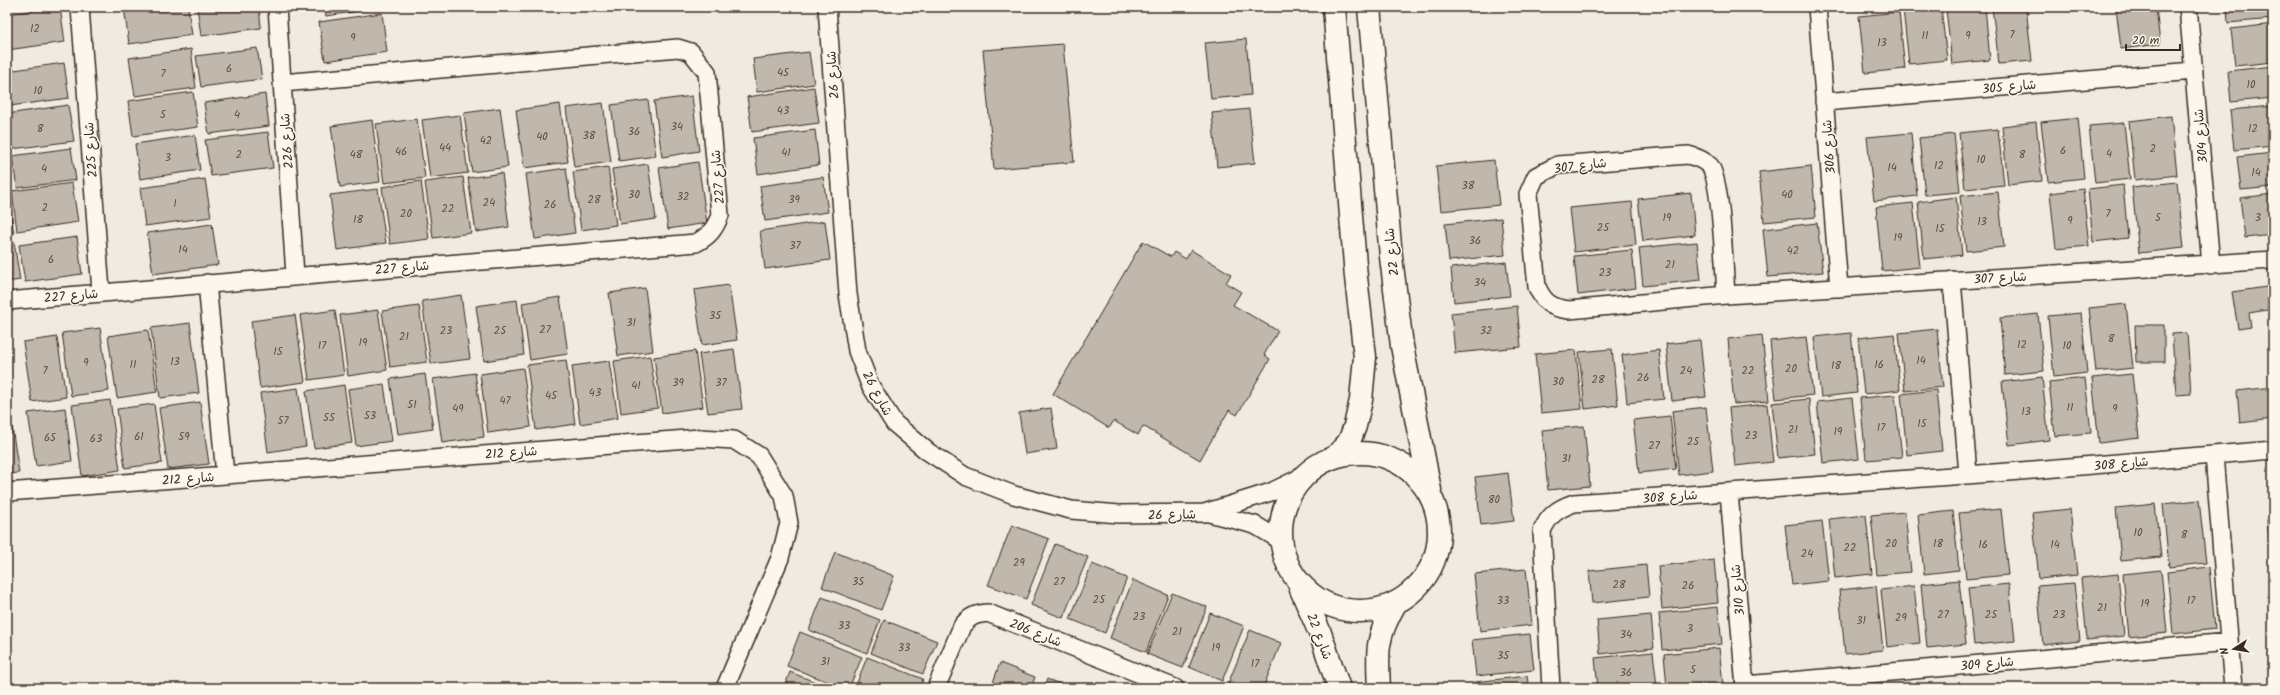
<svg xmlns="http://www.w3.org/2000/svg" width="2280" height="695" font-family="Kalam,'Playpen Sans Arabic',sans-serif">
<style>
.building{fill:#c0b8ad;stroke:#3b2a1e}
.lines{fill:none;stroke-linecap:round;stroke-linejoin:round}
.street-casing{stroke:#3b2a1e;stroke-width:20}
.secondary-casing{stroke:#3b2a1e;stroke-width:25}
.street{stroke:#fbf7ec;stroke-width:17}
.secondary{stroke:#fbf7ec;stroke-width:22}
.labels{text-anchor:middle;stroke-width:3;stroke-linejoin:round;paint-order:stroke}
.number-label{font-size:11px;fill:#5c4e42}
.street-label{font-size:13px;fill:#3b2a1e;stroke:#fbf7ec}
</style>
<rect width="100%" height="100%" fill="#f0ebe0"/>
<filter id="ink" filterUnits="userSpaceOnUse"><feTurbulence type="fractalNoise" baseFrequency=".025" numOctaves="2"/><feDisplacementMap in="SourceGraphic" scale="8" xChannelSelector="R" yChannelSelector="G"/><feConvolveMatrix kernelMatrix="1 2 1 2 8 2 1 2 1" color-interpolation-filters="sRGB"/></filter>
<g filter="url(#ink)">
<path class="building" d="M60,7l5,35 -58,8v-36z
M124,7h64l4,28 -63,9z
M197,7h62l2,21 -60,8z
M324,7h57v1l-55,8z
M1864,7h38l-38,4z
M1925,7h16l6,53 -38,4 -6,-55z
M1969,7h16l5,53 -38,4 -6,-55z
M1992,7h34l6,54 -33,3z
M2116,7h40l4,37 -39,5z
M2227,7h46v12l-45,4z
M1899,12l6,57 -40,4 -6,-57z
M382,13l5,39 -62,9 -6,-39z
M2273,24v38l-38,4 -4,-37z
M1246,39l5,56 -40,4 -6,-56z
M1063,44l11,118 -80,7 -11,-119z
M257,48l5,31 -61,8 -5,-31z
M191,49l5,39 -61,8 -6,-38z
M809,52l5,32 -57,8 -4,-33z
M64,63l5,35 -59,8 -3,-35z
M2273,66v32l-42,4 -3,-31z
M814,87l5,36 -67,9 -5,-35z
M193,92l5,35 -65,9 -5,-35z
M265,94l4,32 -60,8 -5,-31z
M692,96l7,55 -37,6 -8,-56z
M648,100l8,56 -37,5 -8,-56z
M603,103l8,59 -37,5 -8,-59z
M560,104l8,58 -44,6 -8,-58z
M68,105l6,36 -62,8 -5,-35z
M2273,106v40l-39,4 -4,-40z
M500,108l8,59 -36,5 -8,-59z
M1249,109l6,54 -38,4 -5,-54z
M460,115l8,58 -38,5 -8,-58z
M2171,116l6,59 -42,5 -6,-59z
M2078,118l6,60 -36,4 -7,-60z
M417,119l8,59 -41,5 -8,-59z
M372,120l8,62 -40,5 -9,-61z
M2036,122l6,59 -34,4 -6,-59z
M2124,123l6,56 -35,4 -6,-57z
M1998,129l6,56 -39,4 -6,-56z
M815,130l4,35 -61,9 -5,-36z
M268,132l5,36 -62,8 -6,-36z
M1911,133l6,63 -43,5 -7,-64z
M1954,134l6,58 -35,3 -6,-57z
M195,135l5,35 -60,9 -5,-35z
M71,148l5,32 -59,8 -5,-32z
M2273,153v34l-32,3 -4,-33z
M1494,160l5,45 -58,6 -5,-45z
M698,162l9,61 -39,6 -9,-61z
M648,164l8,55 -36,5 -8,-55z
M1811,166l5,51 -52,5 -5,-50z
M608,167l8,58 -35,5 -8,-58z
M566,168l9,65 -40,6 -9,-65z
M502,173l7,54 -33,5 -8,-54z
M463,177l8,56 -38,5 -8,-56z
M823,177l5,35 -63,9 -5,-35z
M205,179l6,38 -66,9 -5,-38z
M421,181l8,58 -39,5 -8,-57z
M2177,182l7,66 -45,5 -7,-66z
M72,183l6,39 -61,9 -5,-40z
M2123,185l5,53 -35,4 -5,-53z
M378,189l8,54 -49,7 -7,-55z
M2083,189l6,57 -33,3 -6,-56z
M1998,192l6,55 -38,4 -6,-55z
M1691,193l4,42 -52,6 -5,-42z
M7,194l7,40 -7,1z
M2273,194v41l-28,3 -5,-40z
M1956,197l6,58 -38,4 -6,-57z
M1632,202l4,43 -62,7 -5,-44z
M1913,203l7,64 -38,4 -6,-64z
M1501,218l4,37 -56,6 -4,-37z
M825,221l5,39 -65,9 -5,-38z
M1817,223l6,49 -55,5 -5,-48z
M212,224l6,41 -65,9 -6,-41z
M77,237l5,37 -57,8 -6,-37z
M1143,241l28,16 3,-5 12,7 5,-9 40,24 -5,9 15,9 -8,13 45,26 -14,24 6,4 -33,56 -8,-5 -29,50 -57,-34 -5,9 -24,-14 -5,7 -56,-34z
M14,242l6,38 -13,2v-39z
M1697,242l4,38 -58,6 -4,-38z
M1632,250l4,38 -58,7 -4,-39z
M1506,262l4,34 -56,6 -3,-34z
M729,285l8,55 -35,5 -8,-55z
M2273,286v23l-24,4 2,14 -13,2 -6,-37z
M645,288l8,63 -35,5 -9,-63z
M461,295l9,64 -39,5 -9,-63z
M560,297l8,57 -38,6 -8,-57z
M517,300l7,55 -40,6 -8,-55z
M2126,304l7,64 -37,4 -7,-64z
M419,306l8,56 -37,5 -8,-56z
M1517,306l4,41 -66,6 -4,-40z
M335,310l9,65 -35,5 -9,-65z
M378,310l9,60 -39,6 -8,-61z
M2081,313l6,60 -33,4 -6,-61z
M2038,314l6,57 -39,4 -5,-57z
M295,315l10,67 -45,6 -9,-67z
M190,323l9,70 -39,5 -9,-70z
M2135,325h29v37h-28z
M100,328l9,63 -38,5 -9,-63z
M1937,329l6,58 -38,4 -6,-58z
M148,330l9,62 -40,6 -9,-62z
M1851,333l6,60 -36,4 -7,-60z
M2187,333l4,61 -15,1 -4,-61z
M1894,334l6,56 -36,4 -6,-56z
M1762,335l7,66 -35,3 -6,-65z
M57,337l9,60 -34,5 -9,-60z
M1806,337l7,58 -37,4 -6,-58z
M1700,340l6,57 -34,4 -6,-57z
M734,349l8,60 -34,4 -9,-59z
M1612,349l6,56 -33,4 -6,-57z
M1576,350l6,59 -41,4 -6,-59z
M1659,350l5,49 -37,4 -5,-48z
M695,351l8,56 -41,6 -8,-56z
M650,356l8,52 -37,5 -7,-52z
M566,360l9,64 -39,6 -9,-65z
M609,361l9,57 -38,6 -8,-58z
M523,368l8,59 -43,6 -8,-59z
M7,372l4,32 -4,1z
M475,373l9,64 -42,6 -9,-64z
M425,374l8,55 -35,5 -8,-55z
M2132,374l7,64 -40,5 -7,-65z
M2042,377l7,63 -40,5 -7,-63z
M2085,378l6,55 -36,3 -6,-54z
M384,384l8,57 -36,5 -8,-57z
M344,385l8,58 -38,5 -8,-57z
M2273,387v32l-33,4 -3,-32z
M298,388l8,58 -38,6 -8,-59z
M1936,390l6,61 -35,4 -6,-61z
M1895,395l7,62 -36,3 -6,-62z
M1852,398l7,61 -36,4 -6,-61z
M1809,399l6,55 -37,4 -6,-55z
M110,400l10,70 -38,6 -10,-71z
M200,402l9,62 -41,5 -9,-61z
M154,404l8,59 -37,5 -8,-59z
M1767,404l6,58 -38,4 -6,-58z
M1706,407l7,64 -34,4 -7,-64z
M65,408l7,53 -36,5 -8,-53z
M1051,408l6,41 -32,5 -6,-41z
M10,414l9,59 -12,1v-59z
M1670,416l6,53 -37,4 -6,-53z
M1584,426l6,60 -42,4 -6,-60z
M1508,473l6,48 -33,4 -6,-48z
M2199,500l7,63 -37,4 -6,-63z
M2155,504l6,53 -40,4 -5,-53z
M2001,509l7,66 -42,4 -7,-66z
M2070,509l7,66 -38,4 -7,-66z
M1953,511l6,59 -35,4 -6,-59z
M1905,512l6,60 -34,3 -6,-60z
M1866,515l6,59 -37,4 -6,-59z
M2267,520h6v38l-1,1z
M1822,521l7,60 -37,4 -7,-60z
M1012,525l37,14 -23,60 -38,-14z
M1055,544l33,13 -25,61 -32,-13z
M835,552l59,24 -13,34 -59,-23z
M1714,560l4,43 -56,6 -4,-43z
M1092,564l35,14 -22,55 -35,-14z
M1646,565l3,32 -57,6 -3,-32z
M2209,567l6,62 -42,5 -6,-62z
M1526,569l6,56 -52,6 -6,-57z
M2161,570l6,63 -38,4 -6,-63z
M2118,574l6,62 -37,4 -6,-62z
M1133,580l35,15 -22,57 -36,-14z
M1959,580l7,64 -39,4 -6,-64z
M2074,583l6,58 -37,4 -6,-59z
M2009,584l6,57 -41,4 -6,-57z
M1876,586l7,64 -38,4 -6,-64z
M1914,586l6,57 -33,4 -6,-57z
M1172,593l35,14 -24,61 -36,-14z
M822,597l58,23 -13,33 -58,-23z
M1718,607l4,37 -60,6 -3,-37z
M1210,613l34,13 -22,55 -33,-14z
M1651,615l3,33 -54,6 -3,-34z
M884,620l53,21 -14,33 -52,-21z
M1250,630l31,13 -18,45h-25l-10,-4z
M800,632l62,25 -13,31h-5l-57,-22z
M1530,634l4,36 -58,6 -4,-36z
M1719,648l4,36 -56,4 -3,-34z
M1653,652l4,34 -59,2 -3,-30z
M867,657l56,22 -3,9h-65z
M1000,663l35,14 -4,11h-40z
M790,672l40,16h-46z
M1527,676l2,12h-54v-6z
M1047,679l23,9h-26z
M2212,684l1,4h-35z"/>
<g class="lines">
<g class="street-casing">
<path id="street" d="M80,7l21,285
M277,7l18,268
M827,7l21,287 9,57 13,34 24,38 33,28 38,25 49,19 57,15 48,4 85,-1 67,-21 29,-14
M1817,7l22,281
M2188,7l23,258
M1824,102l370,-31
M1952,280l16,194
M207,283l18,192
M1726,295c-2,-25 -4,-112 -16,-129 -6,-6 -14,-9 -22,-11l-130,10 -22,11 -8,18 9,93c7,16 15,21 32,23l157,-15 547,-35
M7,301l689,-58c13,-7 19,-14 24,-28l-13,-143 -16,-20 -13,-4 -396,35
M2214,455l19,233
M7,492l693,-54 34,2 25,16 25,40 5,27 -9,35 -55,130
M1729,492l16,196
M1209,513l46,12 25,15
M1745,685l484,-43
M936,688l26,-62c8,-10 14,-12 26,-13l187,75
M1551,688l-9,-157c7,-16 15,-22 32,-28l434,-31 265,-22"/>
</g>
<g class="secondary-casing">
<path id="secondary" d="M1334,7l22,270 9,80 -4,43 -6,26 -6,16 -12,13
M1369,7l22,250 11,89 28,144
M1281 532a79 79 0 1 1 158 0a79 79 0 1 1-158 0Z
M1300,587l20,46 19,55
M1379,688c-2,-37 -3,-51 16,-84"/>
</g>
<use href="#street" class="street"/>
<use href="#secondary" class="secondary"/>
</g>
</g>
<g class="labels">
<g class="number-label">
<text x="35" y="32">12</text>
<text x="2012" y="38">7</text>
<text x="1925" y="39">11</text>
<text x="1968" y="39">9</text>
<text x="353" y="41">9</text>
<text x="1882" y="46">13</text>
<text x="229" y="72">6</text>
<text x="783" y="76">45</text>
<text x="163" y="77">7</text>
<text x="2251" y="88">10</text>
<text x="38" y="94">10</text>
<text x="783" y="114">43</text>
<text x="163" y="118">5</text>
<text x="237" y="118">4</text>
<text x="677" y="130">34</text>
<text x="40" y="132">8</text>
<text x="2253" y="132">12</text>
<text x="634" y="135">36</text>
<text x="589" y="139">38</text>
<text x="542" y="140">40</text>
<text x="486" y="144">42</text>
<text x="445" y="151">44</text>
<text x="2153" y="152">2</text>
<text x="2063" y="154">6</text>
<text x="401" y="155">46</text>
<text x="786" y="156">41</text>
<text x="2109" y="157">4</text>
<text x="239" y="158">2</text>
<text x="356" y="158">48</text>
<text x="2022" y="158">8</text>
<text x="168" y="161">3</text>
<text x="1981" y="163">10</text>
<text x="1939" y="169">12</text>
<text x="1892" y="171">14</text>
<text x="44" y="172">4</text>
<text x="2256" y="176">14</text>
<text x="1468" y="189">38</text>
<text x="634" y="198">30</text>
<text x="1787" y="198">40</text>
<text x="683" y="200">32</text>
<text x="594" y="203">28</text>
<text x="794" y="203">39</text>
<text x="489" y="206">24</text>
<text x="175" y="207">1</text>
<text x="550" y="208">26</text>
<text x="45" y="211">2</text>
<text x="448" y="212">22</text>
<text x="406" y="217">20</text>
<text x="2108" y="217">7</text>
<text x="1667" y="221">19</text>
<text x="2158" y="221">5</text>
<text x="2258" y="221">3</text>
<text x="358" y="223">18</text>
<text x="2070" y="224">9</text>
<text x="1982" y="225">13</text>
<text x="1603" y="231">25</text>
<text x="1940" y="232">15</text>
<text x="1898" y="241">19</text>
<text x="1475" y="244">36</text>
<text x="795" y="249">37</text>
<text x="183" y="253">14</text>
<text x="1793" y="254">42</text>
<text x="51" y="263">6</text>
<text x="1670" y="268">21</text>
<text x="1605" y="276">23</text>
<text x="1480" y="286">34</text>
<text x="715" y="319">35</text>
<text x="631" y="326">31</text>
<text x="545" y="333">27</text>
<text x="446" y="334">23</text>
<text x="500" y="334">25</text>
<text x="1486" y="334">32</text>
<text x="404" y="340">21</text>
<text x="2111" y="342">8</text>
<text x="363" y="346">19</text>
<text x="2022" y="348">12</text>
<text x="322" y="349">17</text>
<text x="2067" y="349">10</text>
<text x="278" y="355">15</text>
<text x="1921" y="364">14</text>
<text x="175" y="365">13</text>
<text x="86" y="366">9</text>
<text x="133" y="368">11</text>
<text x="1879" y="368">16</text>
<text x="1836" y="369">18</text>
<text x="1791" y="372">20</text>
<text x="45" y="374">7</text>
<text x="1686" y="374">24</text>
<text x="1748" y="374">22</text>
<text x="1643" y="381">26</text>
<text x="1598" y="383">28</text>
<text x="1558" y="385">30</text>
<text x="678" y="386">39</text>
<text x="721" y="386">37</text>
<text x="636" y="389">41</text>
<text x="595" y="396">43</text>
<text x="551" y="399">45</text>
<text x="505" y="404">47</text>
<text x="412" y="408">51</text>
<text x="2070" y="411">11</text>
<text x="458" y="412">49</text>
<text x="2115" y="412">9</text>
<text x="2026" y="415">13</text>
<text x="370" y="419">53</text>
<text x="329" y="421">55</text>
<text x="283" y="424">57</text>
<text x="1922" y="427">15</text>
<text x="1881" y="431">17</text>
<text x="1793" y="433">21</text>
<text x="1838" y="435">19</text>
<text x="1751" y="439">23</text>
<text x="139" y="440">61</text>
<text x="184" y="440">59</text>
<text x="50" y="441">65</text>
<text x="96" y="442">63</text>
<text x="1693" y="445">25</text>
<text x="1654" y="449">27</text>
<text x="1566" y="462">31</text>
<text x="1494" y="503">80</text>
<text x="2138" y="536">10</text>
<text x="2184" y="538">8</text>
<text x="1891" y="547">20</text>
<text x="1938" y="547">18</text>
<text x="1983" y="548">16</text>
<text x="2055" y="548">14</text>
<text x="1850" y="551">22</text>
<text x="1807" y="557">24</text>
<text x="1019" y="566">29</text>
<text x="858" y="585">35</text>
<text x="1059" y="585">27</text>
<text x="1619" y="588">28</text>
<text x="1688" y="589">26</text>
<text x="1099" y="603">25</text>
<text x="1503" y="604">33</text>
<text x="2191" y="604">17</text>
<text x="2145" y="607">19</text>
<text x="2102" y="611">21</text>
<text x="1943" y="618">27</text>
<text x="1991" y="618">25</text>
<text x="2059" y="618">23</text>
<text x="1139" y="620">23</text>
<text x="1901" y="621">29</text>
<text x="1861" y="624">31</text>
<text x="844" y="629">33</text>
<text x="1690" y="632">3</text>
<text x="1177" y="635">21</text>
<text x="1626" y="638">34</text>
<text x="904" y="651">33</text>
<text x="1216" y="651">19</text>
<text x="1503" y="659">35</text>
<text x="825" y="665">31</text>
<text x="1255" y="667">17</text>
<text x="1693" y="673">5</text>
<text x="1626" y="676">36</text>
</g>
<g class="street-label">
<text transform="translate(832 75) rotate(-94)" y="5">شارع 26</text>
<text transform="translate(2009 86) rotate(-5)" y="5">شارع 305</text>
<text transform="translate(2200 136) rotate(-95)" y="5">شارع 304</text>
<text transform="translate(286 141) rotate(-94)" y="5">شارع 226</text>
<text transform="translate(1828 147) rotate(-94)" y="5">شارع 306</text>
<text transform="translate(90 150) rotate(-94)" y="5">شارع 225</text>
<text transform="translate(1580 165) rotate(-7)" y="5">شارع 307</text>
<text transform="translate(717 177) rotate(-95)" y="5">شارع 227</text>
<text transform="translate(1391 252) rotate(-96)" y="5">شارع 22</text>
<text transform="translate(402 267) rotate(-5)" y="5">شارع 227</text>
<text transform="translate(2000 277) rotate(-3)" y="5">شارع 307</text>
<text transform="translate(71 295) rotate(-5)" y="5">شارع 227</text>
<text transform="translate(878 393) rotate(62)" y="5">شارع 26</text>
<text transform="translate(511 452) rotate(-4)" y="5">شارع 212</text>
<text transform="translate(2121 463) rotate(-5)" y="5">شارع 308</text>
<text transform="translate(188 478) rotate(-4)" y="5">شارع 212</text>
<text transform="translate(1670 496) rotate(-4)" y="5">شارع 308</text>
<text transform="translate(1172 514) rotate(-1)" y="5">شارع 26</text>
<text transform="translate(1737 590) rotate(-95)" y="5">شارع 310</text>
<text transform="translate(1036 632) rotate(22)" y="5">شارع 206</text>
<text transform="translate(1320 636) rotate(69)" y="5">شارع 22</text>
<text transform="translate(1987 663) rotate(-5)" y="5">شارع 309</text>
</g>
</g>
<rect width="2280" height="695" fill="none" stroke="#fbf7ec" stroke-width="24"/>
<rect x="12" y="12" width="2256" height="671" fill="none" stroke="#3b2a1e" stroke-width="1.5" filter="url(#ink)"/>
<g transform="translate(2234 649) rotate(258)" stroke="#fbf7ec" stroke-width="3" paint-order="stroke">
<path d="M0-3L7 15L0 10L-7 15Z" fill="#3b2a1e"/>
<text y="-6" font-size="11" font-weight="bold" text-anchor="middle" fill="#3b2a1e">N</text>
</g>
<path d="M2126 44v6h54v-6" fill="none" stroke="#3b2a1e" stroke-width="2"/>
<text x="2132" y="44" font-size="12" fill="#3b2a1e" stroke="#fbf7ec" stroke-width="3" paint-order="stroke">20 m</text>
</svg>
